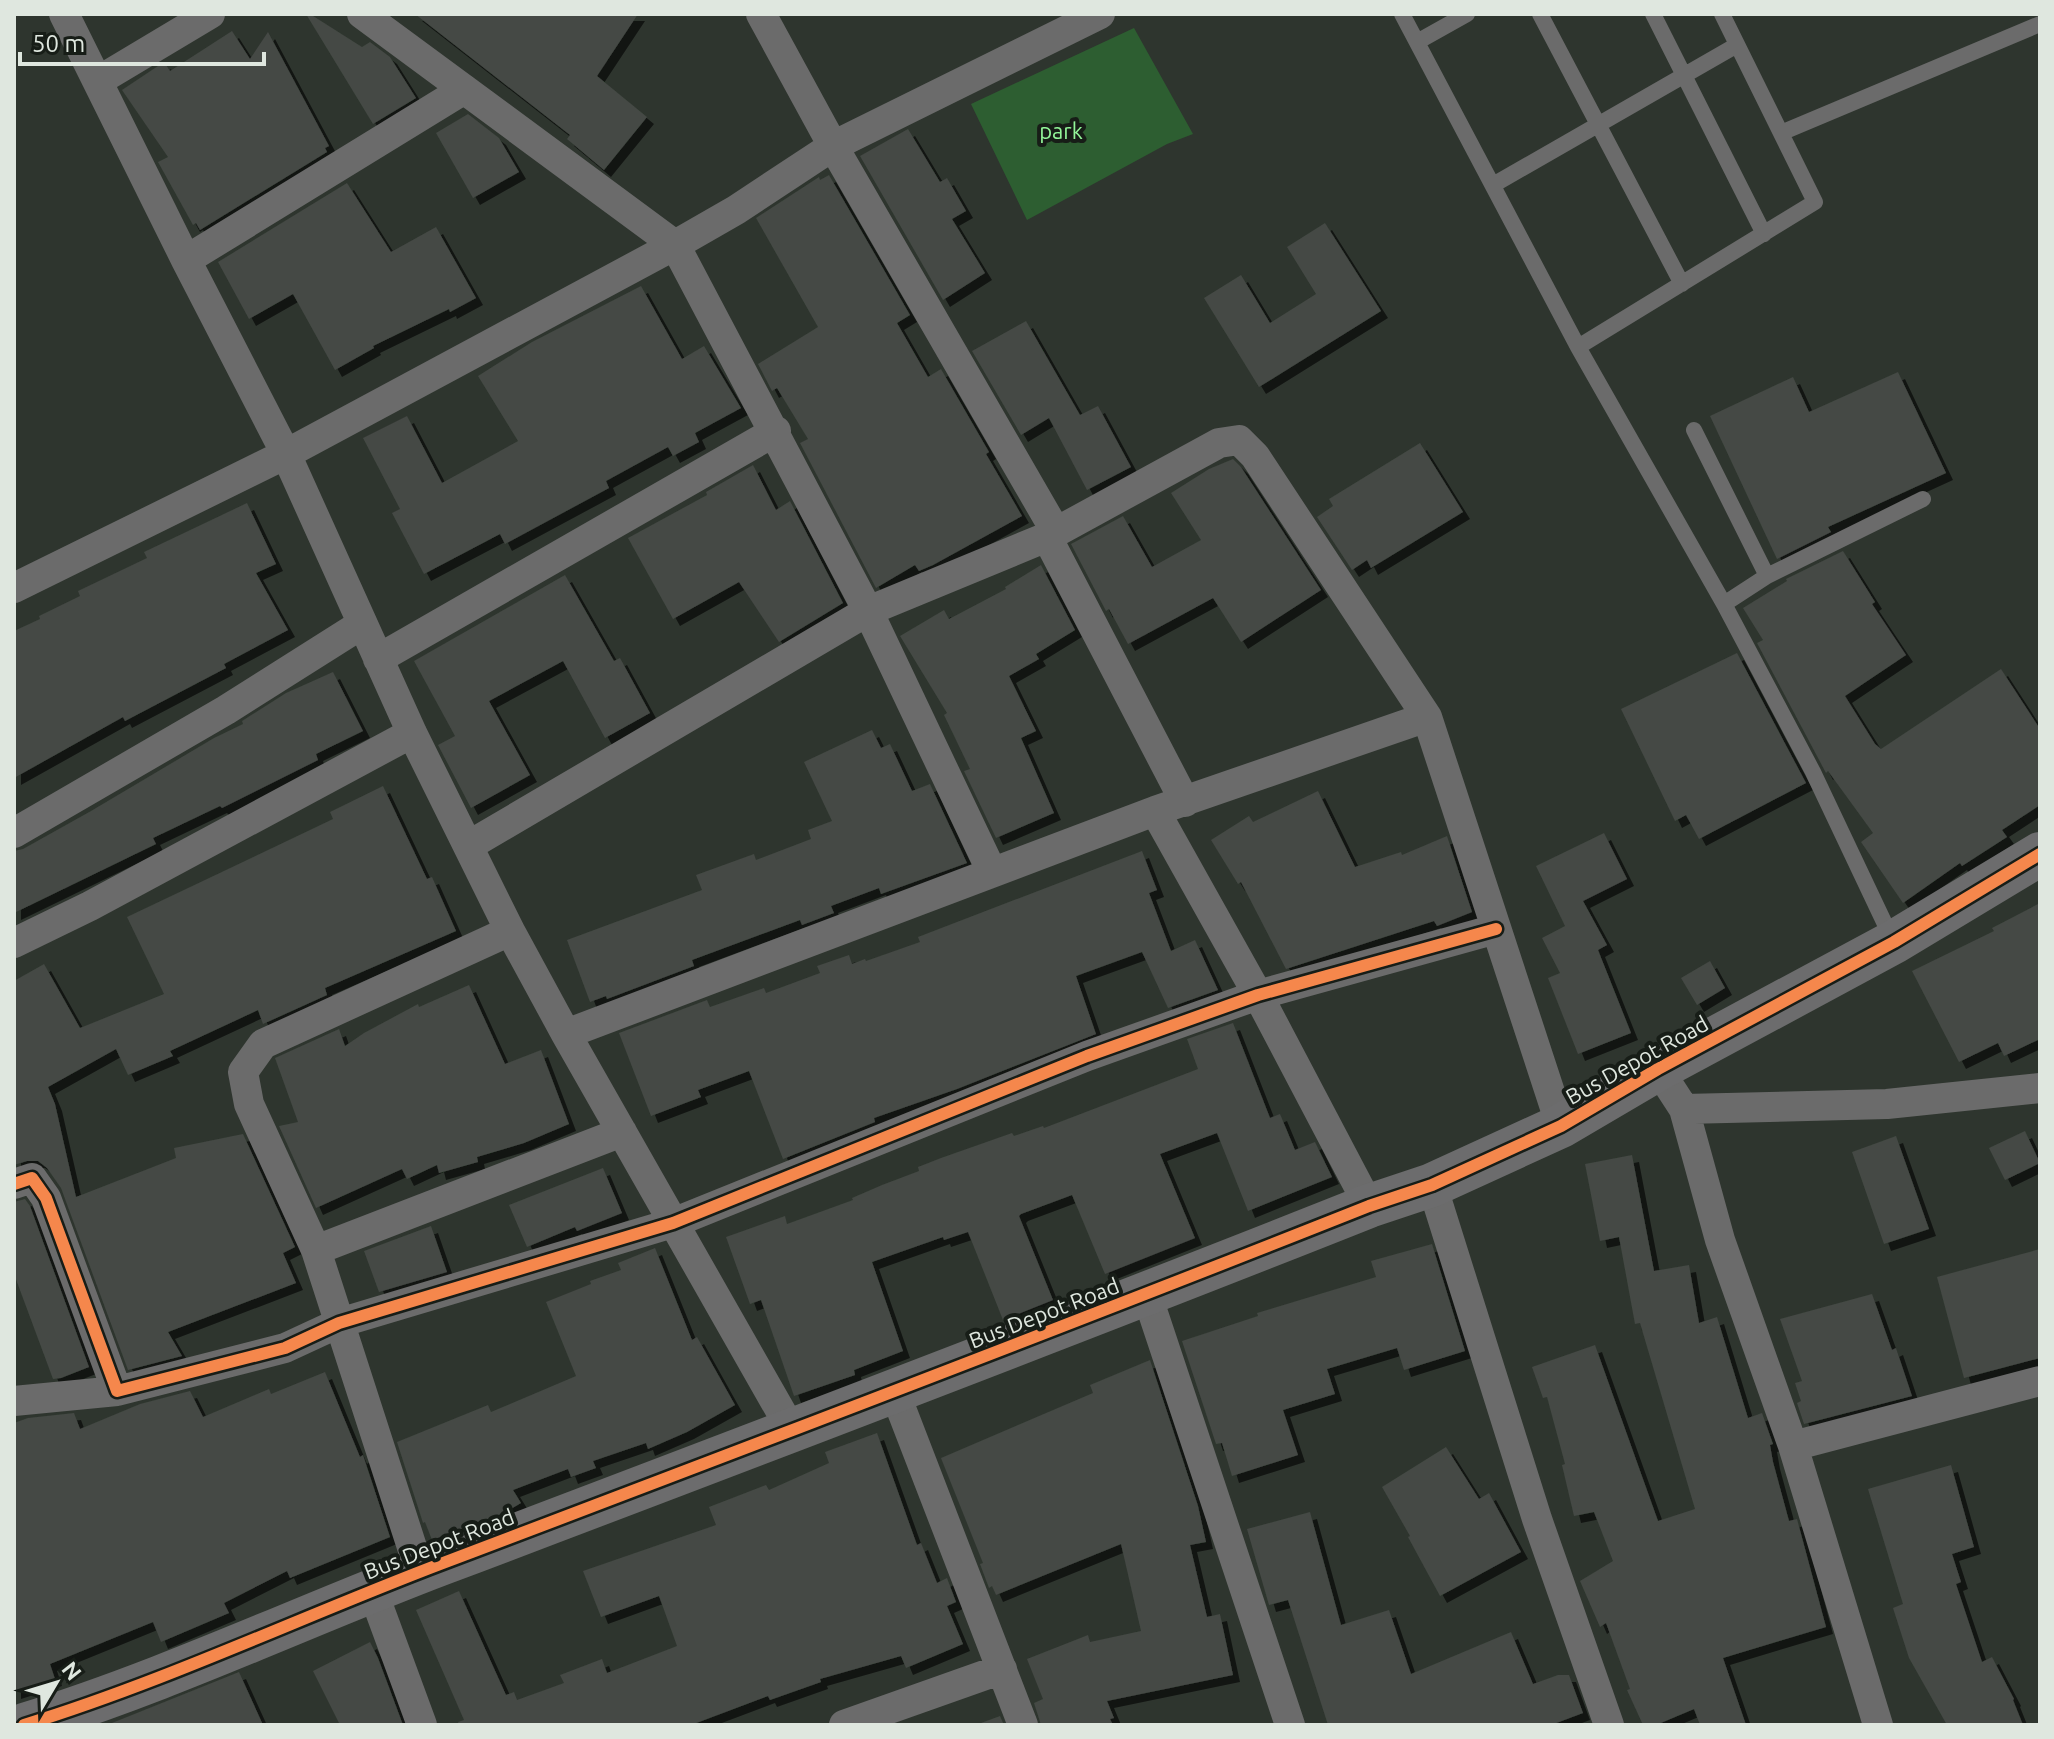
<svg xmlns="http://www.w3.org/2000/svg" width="2054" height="1739" font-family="Ubuntu,sans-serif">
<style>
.green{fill:#2d5e31}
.building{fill:#444944;filter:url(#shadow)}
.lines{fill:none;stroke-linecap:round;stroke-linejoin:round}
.lane{stroke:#6b6b6b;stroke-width:16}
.street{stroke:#6b6b6b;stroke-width:30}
.secondary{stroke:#6c6c6d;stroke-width:44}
.cycleway-casing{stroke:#171d17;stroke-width:17}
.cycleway{stroke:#f5874c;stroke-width:12}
.labels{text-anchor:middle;stroke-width:8;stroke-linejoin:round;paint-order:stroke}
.park-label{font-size:22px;fill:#93f699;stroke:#171d17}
.street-label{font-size:22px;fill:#dfe7df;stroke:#171d17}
</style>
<defs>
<filter id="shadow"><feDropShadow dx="7" dy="7" stdDeviation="0" flood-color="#0009"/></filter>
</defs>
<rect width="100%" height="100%" fill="#2e352e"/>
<path class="green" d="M1134,28l59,106 -26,10 -140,76 -56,-116z"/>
<path class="building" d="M306,14h4l52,33 8,-5 20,15 26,41 -43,26z
M415,14h223l-41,62 50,41 -43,53 -37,-31 3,-4z
M232,31l18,28 18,-27 61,114 -4,2 2,4 -127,78 -4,-7 -3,2 -35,-63 10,-5 -46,-67 42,-28 6,9z
M468,114l31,24 20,34 -46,26 -37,-65z
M908,129l32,53 7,-4 19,33 -14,8 33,54 -42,27 -83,-144z
M829,175l81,140 -13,8 31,54 13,-8 48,83 -3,2 36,62 -89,49 -14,6 -4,-6 -39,23 -76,-145 8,-4 -31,-51 -5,3 -14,-27 60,-37 -62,-109 63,-41 1,3z
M347,183l44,69 45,-25 40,71 -26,14 -1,-3 -76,37 1,2 -39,22 -42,-76 -44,25 -31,-57z
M1325,223l56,88 -122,76 -55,-89 37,-23 29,48 46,-29 -29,-47z
M641,286l41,73 22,-13 37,62 -46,25 4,9 -26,14 -5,-9 -62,34 3,7 -104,56 -5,-10 -76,40 -32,-61 8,-4 -37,-71 44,-22 35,67 76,-42 -40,-65 54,-34z
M1026,321l54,94 18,-9 33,61 -44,23 -38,-72 -28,17 -49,-84z
M1898,372l48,101 -118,54 3,5 -54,27 -67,-143 83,-39 16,35z
M1420,443l43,69 -92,56 -4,-8 -15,10 -35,-53 16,-11 -4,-7z
M1233,459l8,8 80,123 -80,52 -28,-44 -85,46 -19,-35 -3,2 -35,-67 52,-28 29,51 49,-27 -30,-47 38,-24z
M753,465l23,45 14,-9 53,102 -64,39 -40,-60 -66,37 -45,-81 79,-43 -1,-3z
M247,503l29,61 -20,9 32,57 -64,34 2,4 -101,53 -2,-4 -109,61v-147l26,-12 -1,-3 41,-20 -2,-5 69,-33 -3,-6z
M1843,551l32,51 -3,2 34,51 -61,41 30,48 6,5 120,-80 39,60v76l-38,25 5,7 -45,29 -2,-3 -57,40 -42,-61 12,-9 -45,-62 -2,2 -69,-130 6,-3 -20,-32 44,-27 -1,-2z
M1041,565l34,65 -39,24 3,5 -30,17 27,55 -15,7 33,75 -58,25 -32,-67 6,-2 -26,-54 3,-2 -47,-77 44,-26 5,9 57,-30 -1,-2z
M565,575l49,86 6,-3 30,55 -45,25 -42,-77 -74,40 41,74 -59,33 -33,-63 17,-9 -41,-75z
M1737,653l69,130 -107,56 -13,-24 -11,6 -54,-112z
M333,672l30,59 -47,23 2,6 -96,48 -2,-2 -67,32 3,6 -142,69v-62l9,-2 68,-38 123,-73 29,-14 -1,-3 44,-28z
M872,730l9,18 9,-4 22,47 18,-7 37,79 -86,31 -2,-6 -48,18 3,7 -32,12 -2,-5 -108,40 2,6 -87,33 -1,-3 -16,6 -23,-62 135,-50 -6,-15 58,-21 2,6 55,-21 -3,-9 24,-9 -28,-59z
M383,786l44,93 5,-2 24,54 -131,57 2,7 -64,29 -5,-14 -88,41 3,5 -45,19 -12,-26 -68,38 7,17 21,93 100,-39 -2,-10 69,-14 52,113 -12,6 13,30 -128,49 14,24 -54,14 -67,-182 -14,-20 -9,-7h-11l-13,4v-184l30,-17 36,64 84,-34 -37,-77 206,-98 -3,-7z
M1318,791l37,76 46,-15 1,3 45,-19 25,76 -35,14 -3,-5 -148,48 -45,-87 -3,2 -27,-44 38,-24 4,6z
M1604,833l23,46 -44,22 24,44 -9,5 33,83 -53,21 -30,-76 12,-5 -18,-35 23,-12 -29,-60z
M1142,851l15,39 -8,3 22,58 24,-11 23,50 -50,18 -26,-56 -66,24 20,58 -139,55 -83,29 1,4 -92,37 -34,-88 -51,19 3,7 -50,19 -32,-83 88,-33 3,7 54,-19 2,5 54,-20 -3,-7 32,-11 3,9 13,-5 1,2 54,-19 -2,-5z
M2040,903v136l-36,17 -6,-13 -39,19 -47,-91 82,-40 -2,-3z
M1710,961l15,27 -28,17 -16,-27z
M469,985l36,79 36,-14 28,74 -45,19 -47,14 1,5 -39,11 -2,-8 -30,14 -5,-10 -86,39 -37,-82 19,-4 -23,-64 64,-29 6,17 19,-13 54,-29 1,3z
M1233,1023l37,95 10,-4 15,36 20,-8 17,35 -84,34 -31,-78 -57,21 35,84 -90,36 -33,-79 -51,19 -2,2 34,84 -50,20 -35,-88 -24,8 -1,-3 -71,25 31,89 -49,19 1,5 -61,21 -33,-96 -11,4 -24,-67 59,-21 2,8 66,-24 -1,-2 30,-13 37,-14 -1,-4 23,-9 71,-25 2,3 29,-10 1,2 154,-59 -11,-30z
M2025,1131l15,32 -35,17 -16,-32z
M1896,1136l33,93 -45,15 -32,-92z
M1632,1155l22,116 35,-6 10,58 18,-6 31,101 14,-5 11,31 -3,1 3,17 16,59 8,-2 29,108 -103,31 23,67h-46l-6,-16 -38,16h-13l-16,-35 3,-1 -24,-66 -6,4 -20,-46 33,-20 -19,-49 -20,4 -12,-51 3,-1 -18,-67 -4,1 -11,-31 63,-22 63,176 37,-12 -55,-186 -5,1 -16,-87 -19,4 -15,-77z
M603,1168l19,45 -45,18 -2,-4 -48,20 -18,-42z
M25,1199l5,7 59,161 -28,11 -8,1 -39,-105v-72z
M431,1226l16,46 -68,20 -15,-41z
M1432,1244l33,107 -61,19 -7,-22 -70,21 8,25 -52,16 15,45 -66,21 -10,-33 -6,1 -34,-103 76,-25 -1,-3 119,-36 -5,-16z
M655,1248l37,92 5,-3 38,68 -48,27 -39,17 -2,-6 -53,18 3,7 -25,9 -3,-8 -55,21 8,13 -17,10 -72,27 -7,-18 -2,1 -26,-81 91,-37 3,7 85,-36 -30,-74 45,-18 -1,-3 31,-11 -3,-7z
M2040,1249v109l-76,20 -27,-101z
M1872,1294l20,56 4,-2 16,48 -108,28 -7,-21 4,-2 -6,-18 7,-2 -22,-62z
M1150,1360l48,146 8,36 -16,3 17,72 13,-3 13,61 -126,26 7,17 -4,1 3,6h-72l-7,-22 9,-4 -16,-40 61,-24 2,7 51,-11 -20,-87 -125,51 -4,-9 -3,2 -9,-24 3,-1 -42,-105 152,-65 -3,-8z
M325,1372l35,85 3,-2 27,82 -100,41 -3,-7 -63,32 5,10 -68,29 -8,-20 -103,42 5,15 -41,13v-269l14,-5 46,-5 6,16 60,-25 50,-13 13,26 66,-28 2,5z
M877,1433l40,112 4,-2 16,40 10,-5 9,24 -9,4 16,38 -57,24 -5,-12 -81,23 1,3 -51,18 -2,-4 -77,29h-232l-1,-3 6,-2 -48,-110 43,-19 47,104 8,-3 3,8 47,-17 -4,-8 42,-16 5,14 70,-27 -18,-50 -58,21 -18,-46 133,-46 -7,-18 57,-22 3,5 60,-27 -4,-11z
M1446,1447l33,52 10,-6 32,59 -81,44 -32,-59 2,-1 -28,-49z
M1951,1465l23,82 -22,7 9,28 -5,2 26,78 10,-5 22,42 -1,1 10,25h-76l-38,-67 -16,-50 10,-4 -35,-115z
M1310,1512l31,113 48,-15 22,64 100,-42 22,52 25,-9h11l14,38 -32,12h-223l-40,-125 -19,5 -22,-76z
M370,1642l8,16 25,67h-63l-27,-54z
M239,1672l24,53h-150l-1,-2z
M1000,1716l4,9h-22l-1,-2z"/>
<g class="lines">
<path class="lane" d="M1402,14l176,333 146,257 89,168 80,169
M1540,14l142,270
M1653,14l111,220
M1417,42l50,-28
M1781,133l259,-109
M1493,185l244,-140
M1578,347l237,-145 -93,-188
M1694,430l73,146
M1724,604l43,-28 156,-77"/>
<path class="street" d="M64,14l122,246 100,194 126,279 98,198 56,103 226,397
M362,14l313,231 193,366 124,261
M761,14l72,132 223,386 -9,5 138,265
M98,81l112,-67
M186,260l277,-170
M1056,532l163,-89 20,-3 16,16 172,261 134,409
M14,588l272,-134 389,-209 61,-35 97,-64 267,-132
M378,659l398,-228
M1155,811l103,184 111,211
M14,833l212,-123 136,-86
M468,846l400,-235 179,-74
M14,943l76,-37 322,-173
M566,1034l589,-223 272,-94
M1658,1069l26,40 36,131 73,206 85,279
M1684,1109l203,-5 153,-16
M14,1184l18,-6 14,20 71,193 168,-43 54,-25 334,-100 414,-167 171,-61 238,-66
M1432,1185l105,334 72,206
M316,1250l306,-118
M1147,1295l143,430
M895,1393l128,332
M14,1401l103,-10
M1793,1446l247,-65
M420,1572l-104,-322 -67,-146 -6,-32 20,-28 247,-113
M373,1592l49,133
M844,1725l158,-56"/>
<path class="secondary" d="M24,1725c143,-44 279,-109 419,-162 309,-117 619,-235 926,-357l63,-21 129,-59 97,-57 236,-127 146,-88"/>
<g class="cycleway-casing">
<path id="cycleway" d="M14,1184l18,-6 14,20 71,193 168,-43 54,-25 334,-100 414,-167 171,-61 238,-66
M24,1725c143,-44 279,-109 419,-162 309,-117 619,-235 926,-357l63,-21 129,-59 97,-57 236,-127 146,-88"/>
</g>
<use href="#cycleway" class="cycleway"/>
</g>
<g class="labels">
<g class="park-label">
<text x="1061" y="139">park</text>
</g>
<g class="street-label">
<text transform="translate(1637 1060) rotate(-29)" y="8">Bus Depot Road</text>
<text transform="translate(1044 1313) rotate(-21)" y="8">Bus Depot Road</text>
<text transform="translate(439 1544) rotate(-21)" y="8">Bus Depot Road</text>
</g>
</g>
<rect width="2054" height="1739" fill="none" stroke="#dfe7df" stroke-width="32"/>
<g transform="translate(56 1683) rotate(52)" stroke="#171d17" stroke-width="6" paint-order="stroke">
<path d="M0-6L14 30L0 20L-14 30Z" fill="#dfe7df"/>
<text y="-12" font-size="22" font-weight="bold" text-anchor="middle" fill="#dfe7df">N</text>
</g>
<path d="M20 52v12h244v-12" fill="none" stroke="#dfe7df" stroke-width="4"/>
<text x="32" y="52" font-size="24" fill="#dfe7df" stroke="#171d17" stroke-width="6" paint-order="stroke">50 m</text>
</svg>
